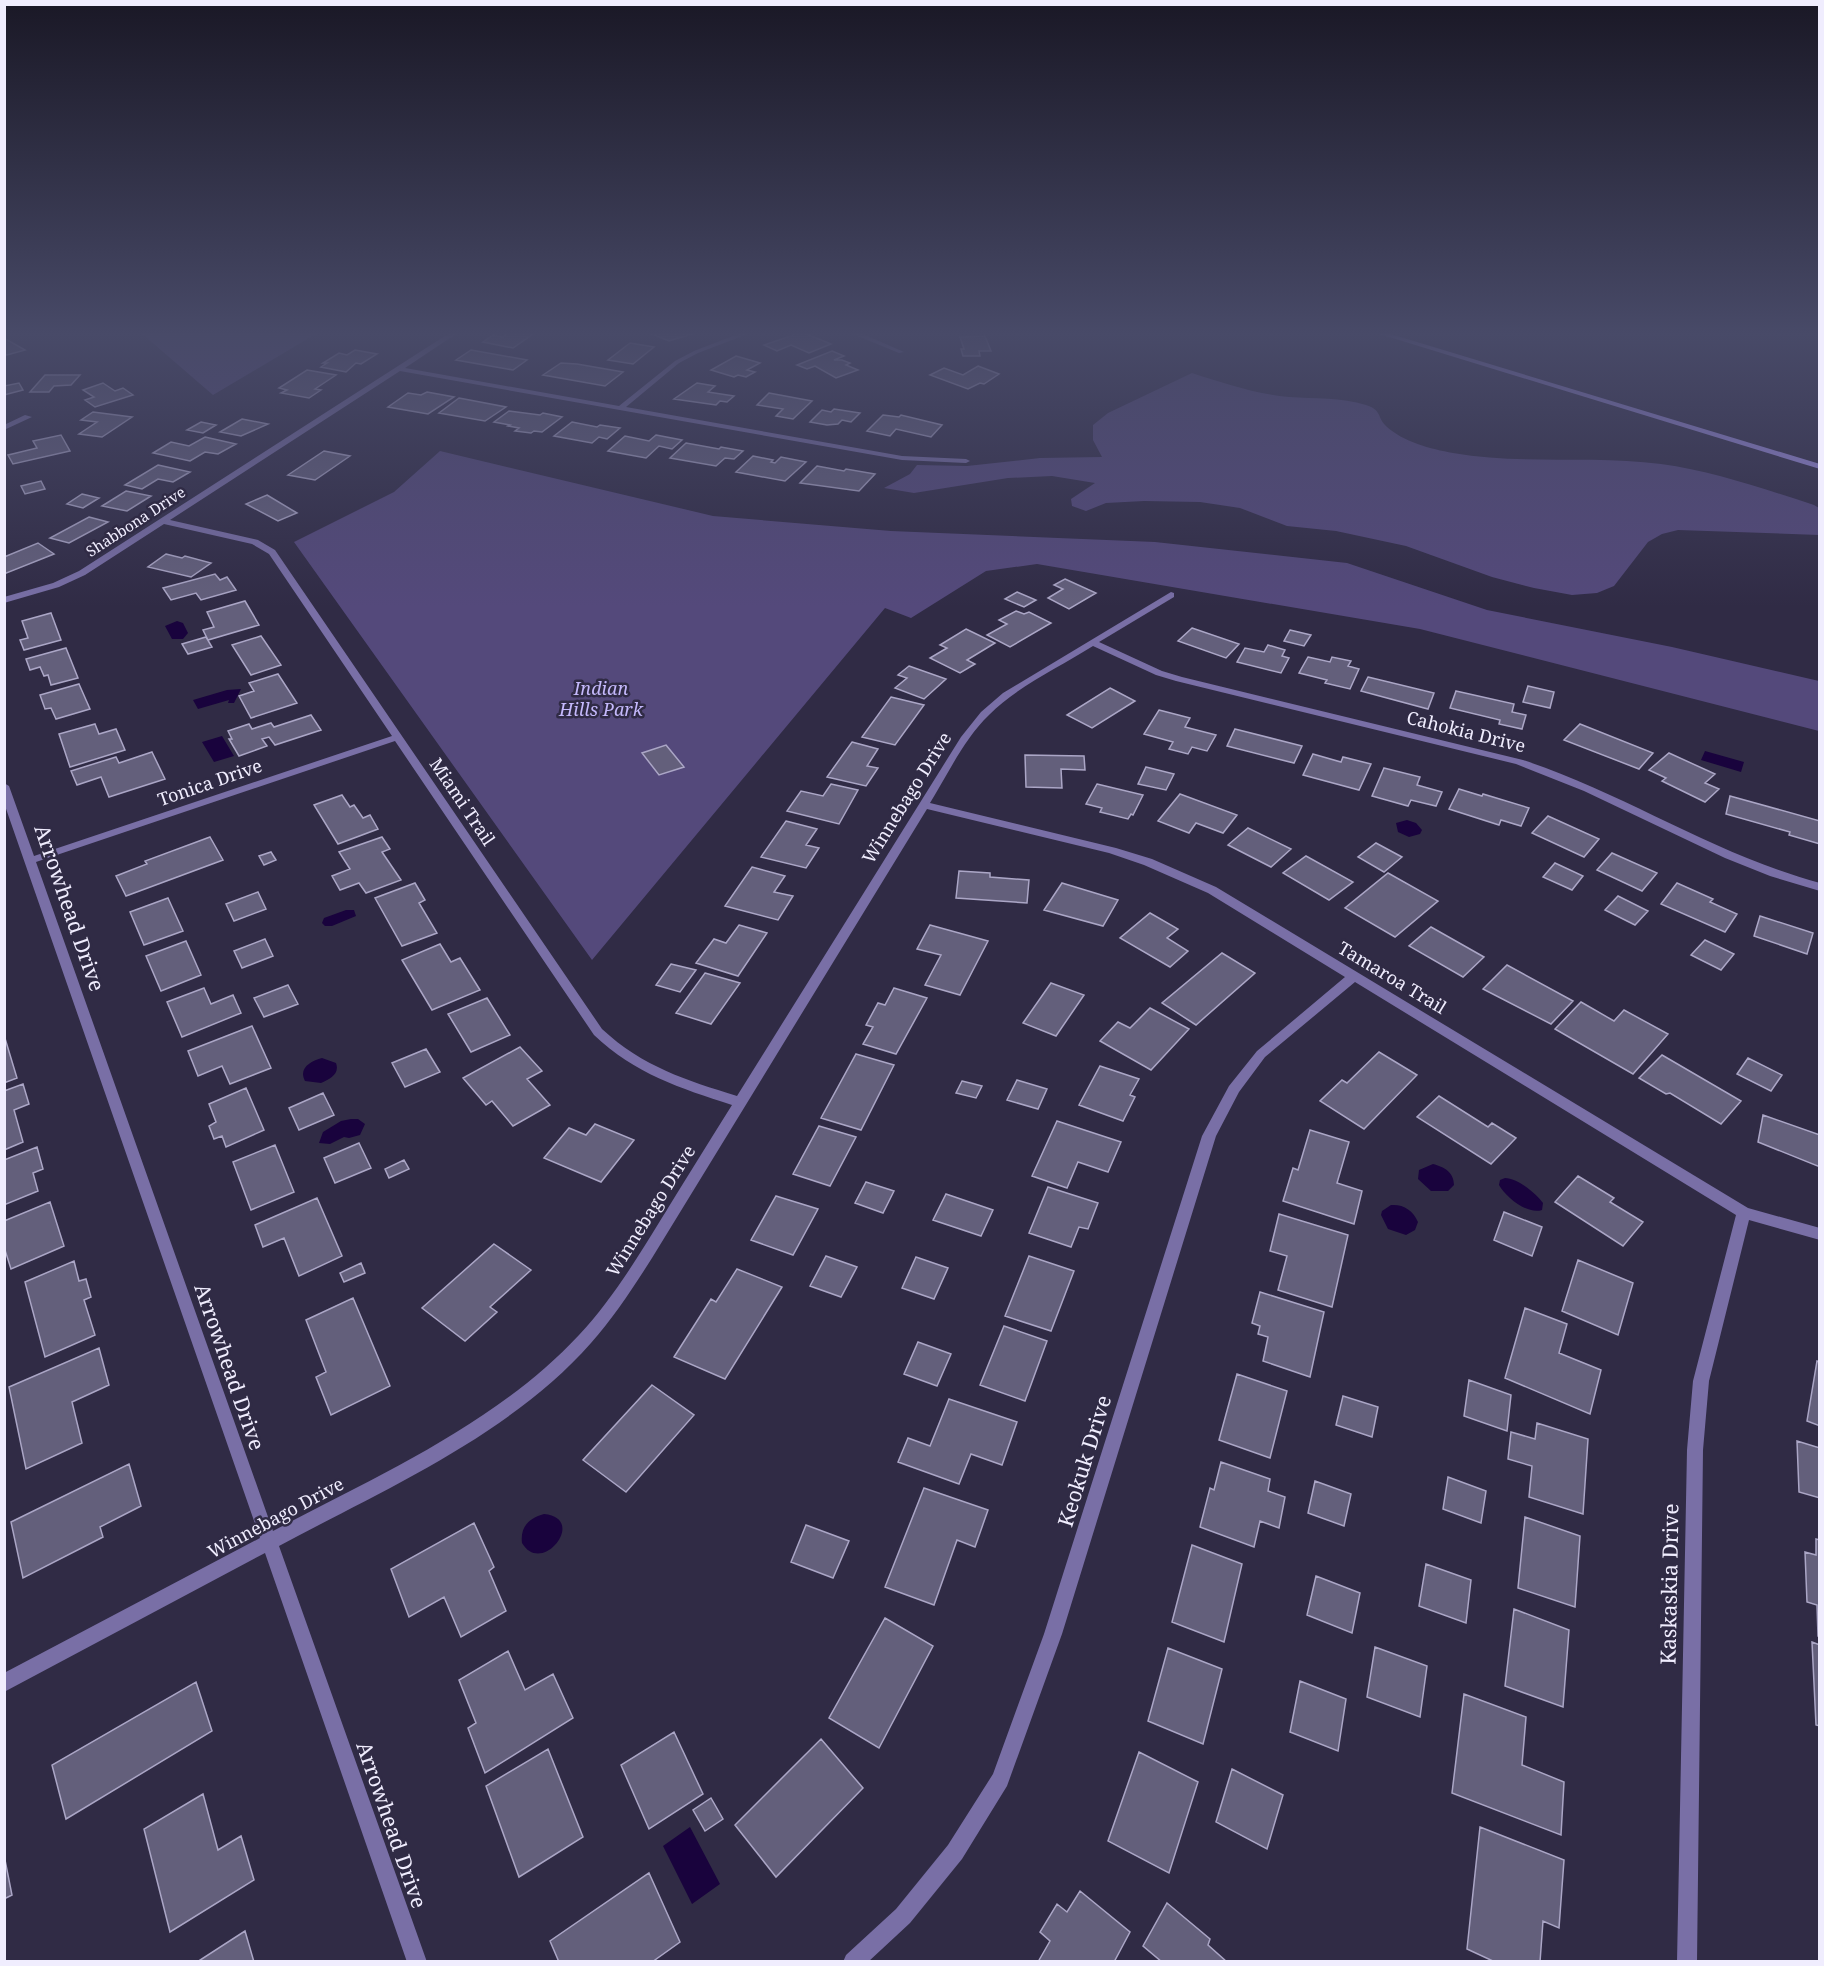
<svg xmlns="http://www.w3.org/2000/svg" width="1824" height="1966" font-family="'Noto Serif',serif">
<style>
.green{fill:#54497b}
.water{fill:#19033d}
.building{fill:#635f7b;stroke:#aba6c6;stroke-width:1.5}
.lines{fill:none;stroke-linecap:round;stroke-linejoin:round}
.street{fill:#796fa6;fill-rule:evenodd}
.secondary{fill:#a392e9;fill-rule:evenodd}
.labels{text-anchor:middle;stroke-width:5;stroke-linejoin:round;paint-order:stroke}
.far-street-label{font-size:15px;fill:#f0edfe;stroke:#302b45}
.park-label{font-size:18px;font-style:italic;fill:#c5b9fc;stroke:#302b45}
.street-label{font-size:18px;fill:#f0edfe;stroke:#302b45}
.near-street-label{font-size:21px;fill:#f0edfe;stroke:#302b45}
</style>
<rect width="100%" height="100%" fill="#302b45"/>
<path class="green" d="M140,332h179l-106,63z
M1192,373c31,10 64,21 97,24 26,2 52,0 77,8 16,5 11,12 20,21 17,16 45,23 67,27 69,12 139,2 208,11 52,7 103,25 153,41l5,3v27l-141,-5 -16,4 -14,8 -34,44 -17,7 -25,2 -38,-7 -42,-11 -86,-31 -70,-15 -49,-5 -47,-18 -40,-6 -56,-1 -38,2 -20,8 -14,-5 -1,-7 24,-16 -43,-7 -44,2 -94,15 -30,-5 26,-14 7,-9 50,1 73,-8 62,-1 -9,-17v-15l15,-12z
M440,451l273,65 178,15 264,11 192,21 140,47 185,37 147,34v50l-399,-102 -383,-65 -51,7 -75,47 -26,-10 -293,352 -298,-418 100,-50z"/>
<path class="water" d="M177,621l6,2 5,10 -5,6h-11l-7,-13z
M241,689l-7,14h-6l1,-3 -31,9 -5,-9 34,-10z
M222,736l12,20 -20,6 -12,-20z
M1705,751l39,11 -3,10 -40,-12z
M1407,820l9,3 6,7 -2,4 -11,3 -11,-5 -2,-9z
M346,910h8l2,6 -24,10h-7l-3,-3 2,-5z
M322,1058l14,5c4,11 -6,16 -15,20l-16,-2c-7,-13 6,-20 17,-23z
M351,1119h7l7,5 -5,11 -11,3 -5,-1 -14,7 -11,-1 4,-11 18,-11z
M1433,1164c11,3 21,8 21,21l-6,6h-17l-13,-12 1,-9z
M1505,1178c12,0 31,15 38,25l-1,7c-15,5 -36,-13 -43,-25l1,-5z
M1391,1205c12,-1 22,5 27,17l-3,8 -9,5 -18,-6 -7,-14 1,-4z
M544,1514c44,4 -2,63 -22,29 -2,-16 7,-25 22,-29z
M690,1827l30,57 -28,20 -29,-58z"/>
<path class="building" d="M510,332h26l-23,16 -30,-6 10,-7 10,2z
M656,332h42l-29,9 -17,-7z
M802,332l29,12 -22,9 -18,-8 -14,6 -13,-6z
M985,336l6,15h-12l1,5h-17l-2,-7h3l-4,-12z
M4,338l21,12 -18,5 -3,-1z
M630,343l24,4 -21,17 -25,-4z
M355,350l22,4 -16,10 -5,-1 -10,9 -25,-5 6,-4h-4l16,-10 8,2z
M471,350l56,10 -14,10 -57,-10z
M832,351l12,5 -10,4h8l8,3 -4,2 12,5 -22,8 -21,-12 -8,3 -10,-4z
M736,356l24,7 -13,7 8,2 -9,5 -8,-2 -4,2 -23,-7z
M561,363l16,1 46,8 -18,14 -62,-11z
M978,366l21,8 -15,10 -4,-1 -12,6 -38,-14 14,-7 19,7z
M307,370l29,5 -21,14 6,1 -12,8 -28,-5 6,-3 -8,-2z
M45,375h35l-9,10 -17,1 -5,6h-19z
M19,383l4,7 -19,5v-9z
M103,383l12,8 8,-3 10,7 -38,12 -10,-7 9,-3 -11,-7z
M697,383l18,3 -7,6 26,4 -7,6 -7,-1 -4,4 -42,-6z
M427,392l27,5 -26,17 -40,-7 20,-14 13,2z
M769,393l43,8 -19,18 -17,-3 7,-7 -26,-4z
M459,398l47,9 -21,14 -46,-8z
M834,409l26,4 -9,9 -9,-2 -4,4 -11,1 -17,-3 12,-12 9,2z
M509,411l31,4 3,-2 19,4 -20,15 -8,-1 -3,2 -16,-2 4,-3 -11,-2 2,-1 -16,-3z
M93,412l39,5 -30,20 -23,-3 18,-12 -16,-2z
M883,415l16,2 2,-2 41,10 -11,12 -35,-8 -6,7 -23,-5z
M242,419l26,5 -27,12 -21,-4z
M201,422l15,3 -13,8 -16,-3z
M572,422l25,5 3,-2 20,3 -13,11 -8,-2 -7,6 -38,-7z
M61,435l9,16 -57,13 -5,-9 29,-7 -4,-7z
M656,435l26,5 -10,9 -13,-3 -13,12 -38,-7 17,-15 24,5z
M205,437l31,7 -18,10 -13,-2 -15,9 -37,-8 18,-11 18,4z
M686,443l33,6 2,-2 22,4 -9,8 -9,-1 -9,8 -46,-8z
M324,451l26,5 -35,24 -27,-5z
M753,456l20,4 -2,2 4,1 6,-6 25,5 -21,19 -49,-9z
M158,465l32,7 -17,10 -15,-3 -16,10 -17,-4z
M817,466l27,5 2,-2 29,5 -16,17 -59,-8z
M41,481l4,8 -20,5 -4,-8z
M126,491l25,5 -24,15 -25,-5z
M82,494l17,4 -16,10 -16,-4z
M267,495l30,18 -19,8 -32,-17z
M89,517l19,5 -39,21 -19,-5z
M38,543l16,11 -50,20v-17z
M166,554l16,4 3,-2 26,7 -20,14 -43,-10z
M215,574l5,6 7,-3 9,13 -35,10 -5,-7 -25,7 -8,-12z
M1065,579l31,14 -27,16 -21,-11 15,-9 -9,-4z
M1017,592l19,8 -12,7 -19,-8z
M245,601l14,24 -51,15 -5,-10 11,-3 -7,-15z
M1016,611l8,3 5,-2 22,11 -41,24 -23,-12 20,-11 -8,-4z
M51,613l10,27 -37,10 -4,-10 8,-2 -6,-17z
M1192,628l47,16 -13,14 -48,-17z
M966,629l29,14 -28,17 8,4 -15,9 -30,-15 17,-10 -7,-3z
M1290,630l21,5 -7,11 -20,-5z
M261,636l20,29 -30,10 -19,-30z
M206,637l6,10 -24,7 -6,-10z
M1268,645l17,5 -3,6 7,2 -8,15 -44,-11 8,-14 19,4z
M66,648l12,30 -27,7 -3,-10 -4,1 -4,-9 -10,3 -4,-11z
M1308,657l22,5 2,-5 19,4 -3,5 11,3 -9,20 -25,-6 2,-3 -28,-7z
M909,666l37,13 -22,20 -29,-11 12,-10 -9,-3z
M278,674l19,29 -46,15 -12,-22 15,-5 -5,-8z
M1368,677l66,16 -6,16 -67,-18z
M79,684l11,25 -34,10 -5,-11 -6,1 -5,-14z
M1528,686l26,6 -4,16 -27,-6z
M1110,688l25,13 -43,27 -25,-13z
M1456,691l58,13 -2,8 14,3 -4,14 -23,-5 1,-4 -50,-12z
M891,697l33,8 -29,40 -33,-8z
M1159,710l31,8 -5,9 31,8 -9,16 -15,-4 -4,7 -19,-5 4,-7 -29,-8z
M311,715l10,15 -46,15 -6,-8 -7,2 5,7 -28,10 -10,-17h3l-4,-8 21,-7 3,5 19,-6 3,4z
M95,724l4,10 17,-5 9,21 -55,17 -11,-33z
M1580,724l73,29 -14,16 -75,-29z
M1235,729l67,17 -8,17 -67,-17z
M852,742l26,7 -11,17 11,2 -12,18 -39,-9z
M666,745l18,22 -25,8 -17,-22z
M152,752l13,27 -56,18 -8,-20 -24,8 -6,-14 45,-14 3,6z
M1669,753l46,21 -10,9 14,6 -14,13 -43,-21 4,-3 -17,-8z
M1313,754l28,8 2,-5 28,7 -12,26 -56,-15z
M1025,755l59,1 1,14 -24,-1 1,19 -36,-1z
M1146,767l28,7 -8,16 -28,-6z
M1384,768l36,9 -3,8 25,7 -6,14 -25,-6 -3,6 -36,-10z
M831,784l27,6 -19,34 -52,-13 14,-20 22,5z
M1097,784l46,11 -10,20 -2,-1 -3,5 -28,-7 2,-4 -16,-4z
M1459,789l23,7 1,-2 46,14 -8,18 -20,-6 -2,5 -50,-16z
M1180,794l57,21 -14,18 -27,-10 -7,10 -31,-12z
M342,795l8,12 4,-2 9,13 7,-3 8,14 -40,15 -24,-39z
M1730,796l90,25v23l-31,-9 1,-3 -64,-18z
M1548,816l51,23 -15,18 -52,-24z
M786,821l31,8 -11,16 13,3 -13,20 -45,-11z
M1248,828l43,21 -20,18 -43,-22z
M210,837l13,23 -97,36 -10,-20 31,-12 -2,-3z
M382,837l8,12 -8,3 19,28 -35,13 -7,-10 -19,7 -8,-14 18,-7 -11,-17z
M1376,843l26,14 -18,15 -26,-15z
M271,852l5,8 -12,5 -5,-9z
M1612,853l45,20 -15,18 -45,-21z
M1306,856l47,26 -24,18 -46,-27z
M1555,863l28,13 -11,14 -29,-13z
M752,867l33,9 -11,16 19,4 -15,24 -53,-14z
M959,871l31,2v4l39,3 -2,23 -71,-5z
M1388,873l50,28 -43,36 -50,-29z
M415,883l10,17 -6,3 18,30 -35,13 -27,-48z
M1062,883l56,17 -15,26 -59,-16z
M1677,883l36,16 -3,3 27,12 -12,18 -64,-28z
M258,892l8,17 -32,12 -8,-17z
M1618,896l30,15 -13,14 -30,-15z
M168,898l15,33 -39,14 -14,-33z
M1150,913l28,16 -11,9 21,13 -18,16 -50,-29z
M1760,916l53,17 -6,21 -53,-18z
M739,925l28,8 -29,43 -42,-13 18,-24 12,4z
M930,925l58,16 -28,54 -35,-10 16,-30 -24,-6z
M1431,927l53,30 -21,20 -54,-31z
M265,939l8,17 -31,12 -8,-17z
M1705,940l29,14 -13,16 -30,-15z
M186,941l15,34 -40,16 -15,-35z
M440,944l11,18 9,-4 20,32 -48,20 -30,-50z
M1222,953l33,20 -59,52 -34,-22z
M671,964l25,6 -16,22 -24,-7z
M1507,965l66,36 -22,23 -68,-35z
M705,973l35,10 -29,41 -35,-11z
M1051,983l33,12 -28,41 -33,-13z
M288,985l10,19 -34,13 -10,-19z
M204,988l7,16 22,-9 8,18 -59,24 -15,-35z
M894,988l33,10 -31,56 -33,-10 10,-17 -7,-2 12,-22 7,2z
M487,998l23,37 -39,17 -23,-38z
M1581,1002l33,19 10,-11 44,24 -35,40 -78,-45z
M1150,1008l39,21 -38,41 -51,-29 18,-19 12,6z
M252,1026l19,42 -41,16 -8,-18 -24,10 -10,-25z
M4,1035l13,43 -13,5z
M520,1047l22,24 -15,8 23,26 -37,21 -21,-25 -6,4 -23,-27z
M426,1049l14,23 -35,15 -13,-24z
M1379,1052l38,23 -53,54 -44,-28 22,-21 5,3z
M856,1054l38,11 -33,65 -40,-12z
M1662,1055l79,46 -20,23 -51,-31 -4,1 -27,-16z
M1748,1058l34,17 -11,16 -34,-17z
M1100,1066l39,13 -9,16 5,2 -12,24 -44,-16z
M1017,1080l30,9 -9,20 -31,-9z
M962,1081l20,5 -6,12 -20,-5z
M23,1084l6,20 -15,6 9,32 -19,8v-59z
M246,1088l18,42 -38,17 -4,-11 -8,3 -5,-13 7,-4 -7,-18z
M323,1093l11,22 -35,15 -10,-22z
M1439,1096l49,31 4,-4 24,15 -25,26 -74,-47z
M1763,1115l57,20v32l-62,-25z
M1057,1121l64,21 -13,30 -30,-10 -11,26 -35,-12z
M595,1124l39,16 -33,42 -57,-24 25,-30 17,7z
M819,1126l37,11 -26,49 -37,-12z
M1310,1130l39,12 -12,41 25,8 -8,33 -71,-23 10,-33 5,2z
M359,1143l12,25 -36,15 -11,-25z
M275,1145l19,47 -43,18 -18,-48z
M37,1147l6,22 -10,4 5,18 -34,14v-45z
M404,1160l5,9 -20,9 -4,-9z
M1578,1176l36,22 -4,4 33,20 -20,24 -68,-44z
M866,1182l28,9 -11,22 -28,-10z
M1048,1187l50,16 -10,26 -9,-2 -8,20 -42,-14z
M946,1194l47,16 -12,26 -48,-16z
M776,1196l42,13 -25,46 -42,-15z
M317,1198l25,58 -43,20 -15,-38 -21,9 -8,-22z
M50,1202l14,44 -53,23 -7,-22v-26z
M1504,1212l38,15 -10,29 -38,-16z
M1279,1214l69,21 -16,72 -54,-17 9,-34 -17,-5z
M494,1244l37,26 -41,37 7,5 -32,29 -43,-33z
M826,1256l31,11 -16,30 -31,-11z
M1029,1256l45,15 -23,60 -46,-15z
M916,1257l32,11 -14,31 -32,-11z
M1578,1260l55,23 -15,52 -56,-24z
M74,1261l5,20 7,-2 5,18 -7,3 11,35 -50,22 -20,-75z
M361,1263l4,10 -21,9 -4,-9z
M737,1269l45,18 -57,92 -51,-22 37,-58 5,3z
M1260,1292l64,20 -14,65 -47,-16 5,-24 -10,-3 2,-8 -8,-3z
M353,1298l37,88 -59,29 -15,-38 10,-5 -20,-52z
M1525,1308l42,16 -8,29 42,17 -11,44 -85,-36z
M1004,1326l43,15 -22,60 -45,-16z
M918,1342l33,12 -14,32 -33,-12z
M99,1348l10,37 -37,17 10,41 -56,26 -17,-82z
M1817,1361l3,1v64l-13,-5z
M1237,1374l50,17 -17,67 -51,-18z
M1469,1380l42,15 -4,36 -43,-15z
M652,1385l42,30 -68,77 -43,-32z
M1343,1396l35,11 -6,30 -36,-12z
M949,1399l68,23 -15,43 -31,-11 -12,30 -61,-22 10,-24 22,8z
M1537,1423l51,16 -5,75 -54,-17 3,-31 -24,-7 3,-27 24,7z
M1797,1441l23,7v50l-21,-6z
M1221,1462l49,17 -2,12 17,6 -6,31 -19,-7 -6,26 -54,-20 10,-39 4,2z
M129,1464l12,42 -41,21 3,10 -80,41 -12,-56z
M1448,1477l38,14 -5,32 -38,-14z
M1315,1481l36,13 -7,32 -36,-13z
M924,1488l64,22 -13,37 -18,-7 -23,65 -49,-18z
M1525,1517l55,19 -5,71 -57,-19z
M474,1523l20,44 -5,4 17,40 -45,26 -17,-40 -35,20 -18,-48z
M806,1525l43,16 -16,37 -42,-16z
M1816,1539l4,1v96h-2l-1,-31 -10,-3 -2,-50 11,3z
M1192,1545l50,19 -18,78 -52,-20z
M1426,1564l45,16 -5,43 -47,-17z
M1316,1576l44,17 -8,40 -45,-18z
M1514,1609l55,21 -6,77 -58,-21z
M885,1618l48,28 -54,102 -50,-30z
M1812,1642l8,3v81l-4,-1z
M1375,1647l52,19 -7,51 -53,-20z
M1168,1648l54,21 -19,75 -55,-23z
M508,1651l17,39 28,-16 20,44 -88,55 -17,-45 8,-5 -17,-43z
M1300,1681l46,18 -8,52 -48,-19z
M196,1682l16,49 -146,88 -14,-54z
M1464,1694l62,23 -4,48 42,17 -3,53 -109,-42z
M674,1732l29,62 -54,35 -28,-64z
M821,1739l42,49 -87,89 -41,-52z
M548,1749l35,88 -64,40 -33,-91z
M1139,1752l59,30 -29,91 -61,-32z
M1232,1769l51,26 -16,54 -51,-27z
M203,1794l15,56 23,-14 13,44 -84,52 -26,-103z
M711,1798l12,21 -18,12 -12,-21z
M1480,1827l84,33 -5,68 -16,-7 -3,41h-45l-28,-13z
M4,1855l8,40 -8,4z
M649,1873l31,69 -28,20h-93l-9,-21z
M1080,1891l50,41 -16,30h-76l12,-21 -10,-9 17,-28 10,8z
M1167,1903l43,36 -2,6 19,17h-65l-19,-16z
M245,1931l9,31h-57z"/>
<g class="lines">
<path class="street" d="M451,332h8l-54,36 214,38 56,-45 19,-10 49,-19h10l-55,21 -19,10 -53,44 276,49 64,3 4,2 -4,2 -64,-3 -502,-89 -230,149 88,20 17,10 327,479c41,38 84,51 135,67l224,-359 20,-25 22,-19 168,-101 3,1v4l-75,45 63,29 20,6 341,83c103,34 190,94 297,123v8l-50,-15 -45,-18 -141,-67 -68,-27 -340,-83 -20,-6 -63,-29c-35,22 -75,40 -104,69 -25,24 -41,59 -59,88l186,45 36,11 64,28 532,321 72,20v12l-71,-20 -40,161 -6,69 -6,512h-20l10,-512 6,-69 43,-166 -381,-233 -90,75 -26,35 -23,44 -154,498 -55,152 -45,73 -52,64 -42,39h-25l3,-7 50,-46 52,-64 45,-71 51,-140 158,-498 27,-50 28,-35 88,-74 -137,-84 -64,-28 -35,-12 -182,-44 -275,449c-19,30 -38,59 -61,85 -81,92 -206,146 -312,203l148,416h-20l-142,-409 -261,139v-19l256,-135 -256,-735v-20l5,3 25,70 358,-120 -123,-182 -17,-10 -88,-20 -79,51 -26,12 -55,16v-6l49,-14 26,-12zM395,741l199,294c41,39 86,53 138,70 -24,38 -48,77 -72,116 -24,39 -49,80 -81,114 -83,89 -200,140 -306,196l-237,-669z
M848,332h10l46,20 -5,1z
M25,415l7,2 -28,13v-5z"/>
<path class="secondary" d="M1373,332h11l436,132v5z"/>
</g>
<linearGradient id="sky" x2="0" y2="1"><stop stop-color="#1a1826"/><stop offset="0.55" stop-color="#484a68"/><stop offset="1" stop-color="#484a68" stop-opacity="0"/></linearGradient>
<rect width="1824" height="607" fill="url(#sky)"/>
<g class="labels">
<g class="far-street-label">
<text transform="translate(136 522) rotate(-33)" y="5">Shabbona Drive</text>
</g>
<g class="park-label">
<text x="601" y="695">Indian<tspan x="601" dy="21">Hills Park</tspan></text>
</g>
<g class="street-label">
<text transform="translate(1466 732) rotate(14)" y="6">Cahokia Drive</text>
<text transform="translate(210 783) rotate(-19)" y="6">Tonica Drive</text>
<text transform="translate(907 798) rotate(-58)" y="6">Winnebago Drive</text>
<text transform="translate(462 802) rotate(56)" y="6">Miami Trail</text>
<text transform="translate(1392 978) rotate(31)" y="6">Tamaroa Trail</text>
<text transform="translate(651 1211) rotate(-58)" y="6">Winnebago Drive</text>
<text transform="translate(276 1518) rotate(-28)" y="6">Winnebago Drive</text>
</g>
<g class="near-street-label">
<text transform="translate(69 908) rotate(71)" y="7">Arrowhead Drive</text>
<text transform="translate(229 1367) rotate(71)" y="7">Arrowhead Drive</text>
<text transform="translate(1085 1461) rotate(-73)" y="7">Keokuk Drive</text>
<text transform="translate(1670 1584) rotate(-89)" y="7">Kaskaskia Drive</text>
<text transform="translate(391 1825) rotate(71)" y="7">Arrowhead Drive</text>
</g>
</g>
<rect width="1824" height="1966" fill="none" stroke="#f0edfe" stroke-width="12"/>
</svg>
